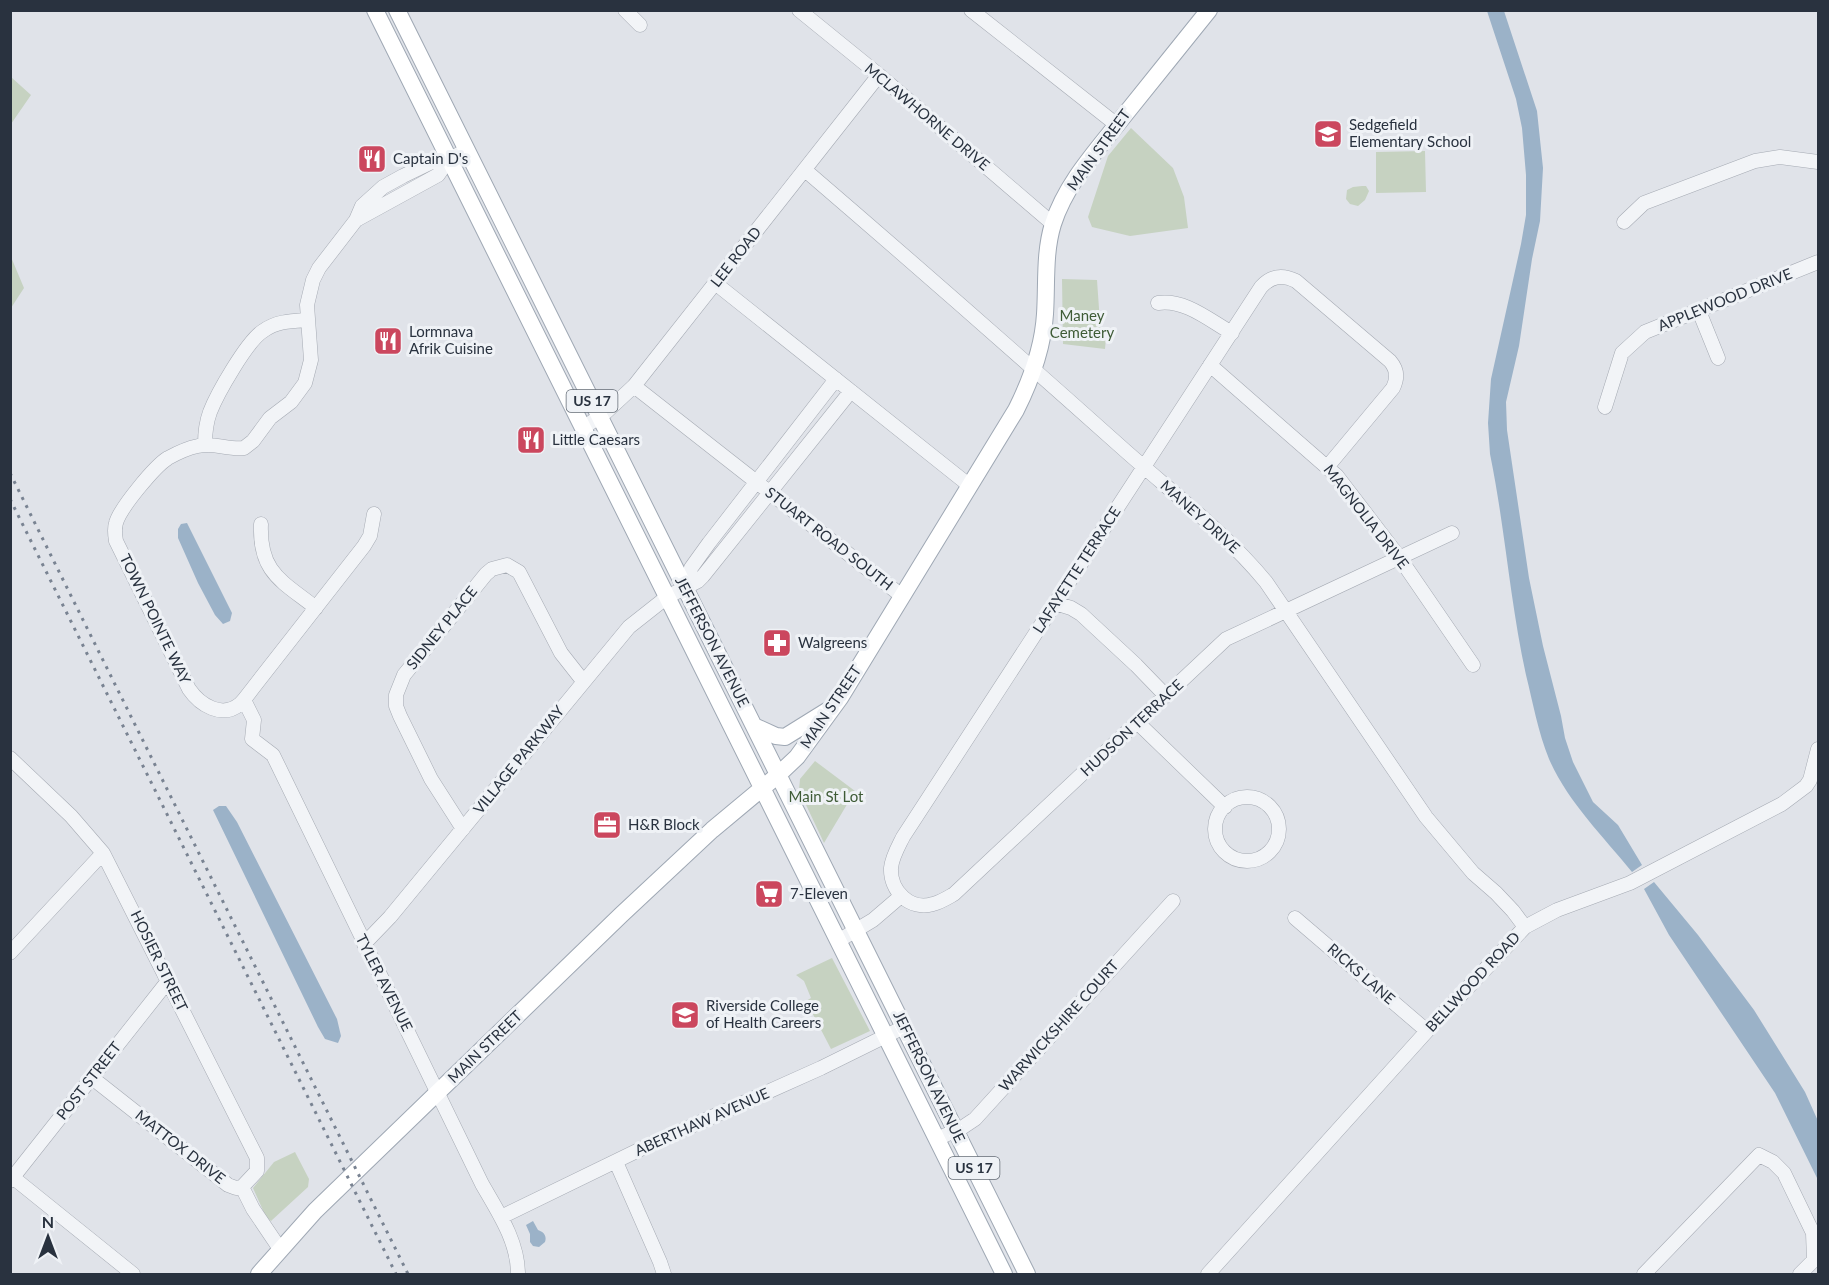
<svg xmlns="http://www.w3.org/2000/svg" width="1829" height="1285" font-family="Lato,sans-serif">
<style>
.green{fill:#c6d2c1}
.water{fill:#9bb2c8}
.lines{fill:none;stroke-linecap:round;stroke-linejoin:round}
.minor-casing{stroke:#a5aab3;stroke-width:15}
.major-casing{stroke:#9fa8b4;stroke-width:18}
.minor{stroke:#f2f4f7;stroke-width:14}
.major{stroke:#fff;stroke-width:16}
.rail{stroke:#798392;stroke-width:3;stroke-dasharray:3 6;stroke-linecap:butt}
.labels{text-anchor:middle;stroke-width:6;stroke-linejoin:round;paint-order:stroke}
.shield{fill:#eff2f6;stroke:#646c76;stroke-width:1.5}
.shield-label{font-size:14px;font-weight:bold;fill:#29323f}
.street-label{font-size:15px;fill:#29323f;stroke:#eff2f6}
.poi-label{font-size:15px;fill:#29323f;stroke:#eff2f6;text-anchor:start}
.park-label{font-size:15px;fill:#3e5b36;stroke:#eff2f6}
</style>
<rect width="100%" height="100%" fill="#e0e3e9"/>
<path class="green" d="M11,77l20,18 -20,29z
M1131,128l42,40 11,29 4,31 -58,8 -38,-9 -4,-10 20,-61z
M1425,151l1,41 -50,1v-41z
M1362,186h4l3,5 -4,9 -7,6 -8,-2 -4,-5 1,-9 6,-3z
M11,257l13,31 -13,20h-1z
M1062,279l35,1 4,57 5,1 -1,11 -42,-5z
M815,761l40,30 -31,52 -25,-53 1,-11z
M832,958l38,73 -39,18 -25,-48 5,-3 -7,-17 -8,-6z
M295,1152l14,27 -1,8 -37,34 -5,-4 -13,-29 21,-26z"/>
<path class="water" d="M1487,11h17l33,100 6,57 -3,53 -8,38 -13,87 -13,56 1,28 22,148 14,68 18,70 4,22 8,24 20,40 25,23 24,40 -10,7c-30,-37 -64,-70 -83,-113 -11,-27 -16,-56 -23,-84 -16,-73 -21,-148 -36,-221l-2,-31 3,-44 30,-135 5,-29v-40l-4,-47 -6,-29z
M187,523l45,90 -2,8 -7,3 -8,-9 -17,-32 -20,-45v-9l3,-5z
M219,806h7l11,16 100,197 4,17 -3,7 -13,-4 -7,-12 -105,-217z
M1654,882l44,53 56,75 51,82 13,29v59l-43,-87 -106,-158 -25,-46z
M533,1221l5,9c6,2 9,6 7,12l-6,5 -6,-1 -3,-4v-8l-4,-9z"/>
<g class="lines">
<g class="minor-casing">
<path id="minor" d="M625,10l15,15
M799,10l80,65 174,149
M971,10l146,115
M805,170c106,91 211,183 315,276 50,45 104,85 146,136l160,235 47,56 23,20 17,18 12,16
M356,220l82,-45 11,-16
M1624,222l20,-19 111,-42 25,-4 38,5
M715,283l255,203
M1158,303c27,-4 51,17 74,30
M1699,311l19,47
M1210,365l127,111 62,81 74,108
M634,386l268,210
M1605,407l17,-54 23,-21 173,-70
M583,428l23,-16 28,-26 245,-311
M205,444c0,-10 1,-21 5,-32 7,-18 37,-71 53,-81 14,-10 28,-10 45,-11
M1328,466l65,-78c5,-10 4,-19 -3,-27l-94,-80c-14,-7 -25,-5 -35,6l-358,550c-5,10 -11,20 -12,31 -1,23 19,43 42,36 8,-2 14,-6 21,-10l272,-255 226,-106
M374,514l-4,22 -6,10 -111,142c-4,5 -8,11 -13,16 -18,15 -40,1 -51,-15l-73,-148c-1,-6 -2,-12 0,-18 4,-15 39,-57 52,-65 9,-5 20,-10 30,-12 15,-4 30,4 46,2l9,-7 17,-23 21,-16 14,-19 6,-23 -4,-55 6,-25 6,-12 37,-48 6,-14 21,-19 20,-11 31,-15 15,-2 18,-9
M261,524c-2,49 21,57 55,84
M685,587l6,-19 18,-25 127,-164
M1055,603l16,5 10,6 55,51 30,31
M244,700l10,20 -2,19 21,16 209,429c16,28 36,57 36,90
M1138,723l87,84
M10,758l61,58 32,37 154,305v13l-15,16
M1215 829a32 32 0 1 1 64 0a32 32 0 1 1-64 0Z
M463,829l-32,-50 -31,-63 -4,-10v-11l8,-20 82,-101 6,-5 15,-4 12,7 42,81 22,28
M1295,918l132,113
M838,941l35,-21 28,-24
M364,944l26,-27 239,-290 38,-30 31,-16 5,-5 148,-185
M10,953l93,-100
M91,1077l137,108 8,3 6,-1
M937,1139l26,-12 12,-8 198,-218
M616,1162l44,100 4,12
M10,1175l123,99
M10,1181l158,-200
M242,1187l11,22 27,40
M501,1217l146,-71 174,-78 83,-41
M1208,1274l219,-243 98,-104 32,-17 73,-27 152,-79 24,-18 4,-6 8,-31
M1644,1274l115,-119 14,7 11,11 29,60 1,27 -14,14"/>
</g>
<g class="major-casing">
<path id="major" d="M375,10l629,1264
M397,10l630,1264
M754,726l22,10 9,1 45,-28
M259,1274l56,-63 306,-296 91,-85 66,-55 19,-18 43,-59 176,-288c15,-30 27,-62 29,-96 2,-30 -1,-61 8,-90 13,-41 44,-74 70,-107 29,-36 57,-71 86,-107"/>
</g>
<use href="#minor" class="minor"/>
<use href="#major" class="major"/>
<path class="rail" d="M10,473l398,801
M10,499l386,775"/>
</g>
<defs>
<g id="school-square" transform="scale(1.5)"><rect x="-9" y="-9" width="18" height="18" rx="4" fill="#cb475e" stroke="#eff2f6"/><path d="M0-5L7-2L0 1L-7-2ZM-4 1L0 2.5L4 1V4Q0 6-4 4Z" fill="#fff"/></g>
<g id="restaurant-square" transform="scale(1.5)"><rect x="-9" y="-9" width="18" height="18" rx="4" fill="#cb475e" stroke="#eff2f6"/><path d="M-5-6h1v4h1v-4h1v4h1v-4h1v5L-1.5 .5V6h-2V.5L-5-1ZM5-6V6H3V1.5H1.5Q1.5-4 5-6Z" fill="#fff"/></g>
<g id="pharmacy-square" transform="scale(1.5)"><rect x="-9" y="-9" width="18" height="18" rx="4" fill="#cb475e" stroke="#eff2f6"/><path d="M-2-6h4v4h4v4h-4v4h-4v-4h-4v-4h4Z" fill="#fff"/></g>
<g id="office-square" transform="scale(1.5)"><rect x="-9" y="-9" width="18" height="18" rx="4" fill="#cb475e" stroke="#eff2f6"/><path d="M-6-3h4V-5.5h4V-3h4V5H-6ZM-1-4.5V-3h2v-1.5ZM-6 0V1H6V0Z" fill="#fff"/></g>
<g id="supermarket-square" transform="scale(1.5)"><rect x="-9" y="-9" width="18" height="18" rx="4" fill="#cb475e" stroke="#eff2f6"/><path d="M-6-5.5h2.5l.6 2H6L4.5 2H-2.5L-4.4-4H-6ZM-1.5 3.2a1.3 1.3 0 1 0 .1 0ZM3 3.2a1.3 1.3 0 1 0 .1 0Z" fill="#fff"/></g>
<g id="university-square" transform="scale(1.5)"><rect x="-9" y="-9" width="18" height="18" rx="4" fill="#cb475e" stroke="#eff2f6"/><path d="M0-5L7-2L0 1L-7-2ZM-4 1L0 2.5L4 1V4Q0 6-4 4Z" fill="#fff"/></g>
</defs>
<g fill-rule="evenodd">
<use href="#school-square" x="1328" y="134"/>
<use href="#restaurant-square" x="372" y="159"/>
<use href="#restaurant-square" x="388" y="341"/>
<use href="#restaurant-square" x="531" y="440"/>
<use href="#pharmacy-square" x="777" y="643"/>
<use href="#office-square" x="607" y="825"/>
<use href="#supermarket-square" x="769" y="894"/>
<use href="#university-square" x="685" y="1015"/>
</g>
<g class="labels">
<g class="shield">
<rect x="566.5" y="390" width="51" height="22" rx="4.5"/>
<rect x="948.5" y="1157" width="51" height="22" rx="4.5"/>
</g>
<g class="shield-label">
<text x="592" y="406">US 17</text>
<text x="974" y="1173">US 17</text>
</g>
<g class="street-label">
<text transform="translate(927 117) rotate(40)" y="5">MCLAWHORNE DRIVE</text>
<text transform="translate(1099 150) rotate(-54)" y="5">MAIN STREET</text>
<text transform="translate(736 257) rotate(-52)" y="5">LEE ROAD</text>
<text transform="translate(1725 300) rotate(-22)" y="5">APPLEWOOD DRIVE</text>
<text transform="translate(1200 517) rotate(42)" y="5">MANEY DRIVE</text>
<text transform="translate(1366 517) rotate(52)" y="5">MAGNOLIA DRIVE</text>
<text transform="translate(829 539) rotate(38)" y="5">STUART ROAD SOUTH</text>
<text transform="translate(1077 570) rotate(-57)" y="5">LAFAYETTE TERRACE</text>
<text transform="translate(155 619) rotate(64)" y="5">TOWN POINTE WAY</text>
<text transform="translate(442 628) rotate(-51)" y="5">SIDNEY PLACE</text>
<text transform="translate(712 642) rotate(63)" y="5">JEFFERSON AVENUE</text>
<text transform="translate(831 707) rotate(-56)" y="5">MAIN STREET</text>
<text transform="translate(1132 728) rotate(-43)" y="5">HUDSON TERRACE</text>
<text transform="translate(519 760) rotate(-51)" y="5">VILLAGE PARKWAY</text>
<text transform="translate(159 961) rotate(64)" y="5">HOSIER STREET</text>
<text transform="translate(1361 974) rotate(41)" y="5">RICKS LANE</text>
<text transform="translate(1473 982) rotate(-47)" y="5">BELLWOOD ROAD</text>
<text transform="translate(384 983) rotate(63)" y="5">TYLER AVENUE</text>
<text transform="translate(1059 1026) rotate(-48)" y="5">WARWICKSHIRE COURT</text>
<text transform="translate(485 1047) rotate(-44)" y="5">MAIN STREET</text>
<text transform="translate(929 1077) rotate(64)" y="5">JEFFERSON AVENUE</text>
<text transform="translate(89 1081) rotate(-52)" y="5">POST STREET</text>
<text transform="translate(702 1122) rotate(-24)" y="5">ABERTHAW AVENUE</text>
<text transform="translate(180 1147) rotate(38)" y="5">MATTOX DRIVE</text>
</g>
<g class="poi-label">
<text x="1349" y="130">Sedgefield<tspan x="1349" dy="17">Elementary School</tspan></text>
<text x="393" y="164">Captain D's</text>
<text x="409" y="337">Lormnava<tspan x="409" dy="17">Afrik Cuisine</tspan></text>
<text x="552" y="445">Little Caesars</text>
<text x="798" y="648">Walgreens</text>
<text x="628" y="830">H&amp;R Block</text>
<text x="790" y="899">7-Eleven</text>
<text x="706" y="1011">Riverside College<tspan x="706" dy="17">of Health Careers</tspan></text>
</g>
<g class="park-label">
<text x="1082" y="321">Maney<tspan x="1082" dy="17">Cemetery</tspan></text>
<text x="826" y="802">Main St Lot</text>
</g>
</g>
<rect width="1829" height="1285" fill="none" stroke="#29323f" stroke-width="24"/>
<g transform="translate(48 1237)" stroke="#eff2f6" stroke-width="4.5" paint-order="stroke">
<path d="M0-4.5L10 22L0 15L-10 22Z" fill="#29323f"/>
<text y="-9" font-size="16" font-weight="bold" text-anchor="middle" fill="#29323f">N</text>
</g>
</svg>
